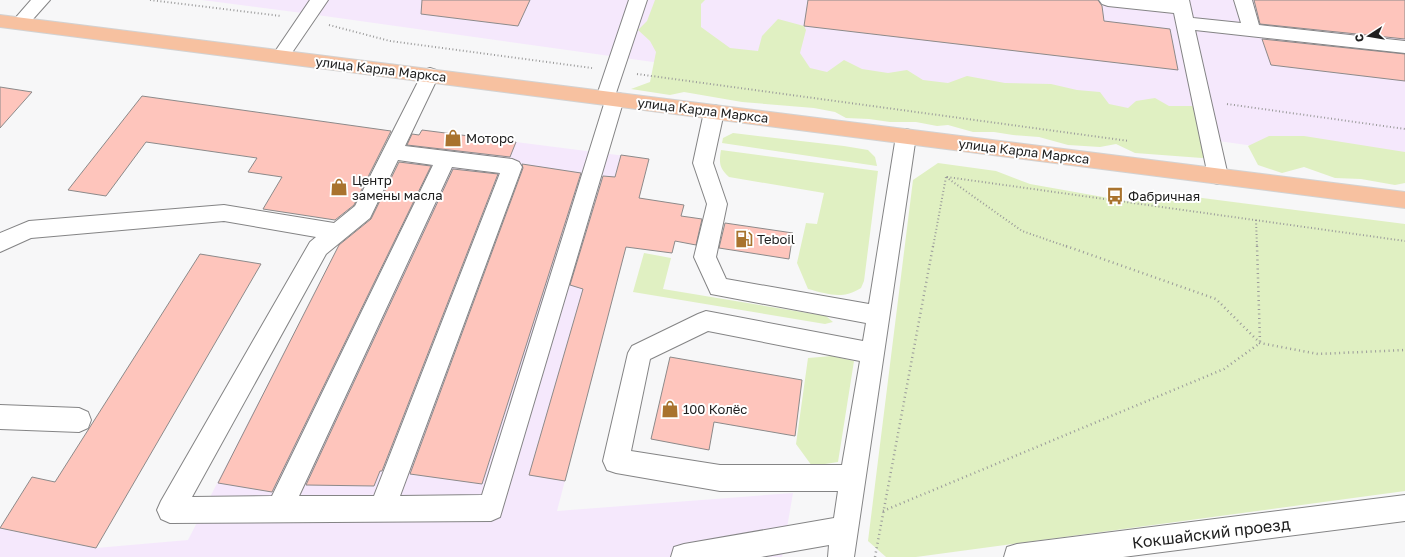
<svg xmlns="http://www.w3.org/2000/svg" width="1405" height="557" font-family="'Golos Text',sans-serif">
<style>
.industrial{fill:#f5e8fc}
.green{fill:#e0f0c2}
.building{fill:#fec5bc;stroke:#8c8a8a}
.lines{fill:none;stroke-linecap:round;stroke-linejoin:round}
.minor-casing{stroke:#848485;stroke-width:2}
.major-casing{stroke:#d2d2d2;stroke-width:2}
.path-far1{stroke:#9a9a9a;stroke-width:2;stroke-dasharray:1 2.5;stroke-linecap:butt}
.path{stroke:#9a9a9a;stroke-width:2.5;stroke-dasharray:1 3.5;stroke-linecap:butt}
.minor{fill:#fff;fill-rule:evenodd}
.major{fill:#f7c1a0;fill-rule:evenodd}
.labels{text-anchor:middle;stroke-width:4;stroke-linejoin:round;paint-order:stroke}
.street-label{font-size:13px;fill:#202020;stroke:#fff}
.poi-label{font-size:13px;fill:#202020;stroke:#fff;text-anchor:start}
.near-street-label{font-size:16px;fill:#202020;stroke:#fff}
</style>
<rect width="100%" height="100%" fill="#f7f7f8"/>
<path class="industrial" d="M202,0h1203v167l-1095,-153z
M422,130l227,29 -92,352 236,-18 -11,64h-782v-29l96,20 92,-8 147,-287 10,1 14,-28 16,2z"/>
<path class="green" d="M655,0h50l-4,4v23l29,21 28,3 4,-15 16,-17 26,7 2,4 -6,23 10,15 17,4 17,-12 18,9 26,4 19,-3 16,10 25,3 19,-7 38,7 46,1 26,6 23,2 9,12 19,4 8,-7 19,-3 14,8h23l20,13 1,36 -11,3 -67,-5 -19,-9 -16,3 -32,-2 -29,-8 -26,-2 -19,-3h-21l-25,-7 -11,1 -21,-4h-26l-21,-3 -23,-1 -11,-6 -21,-4 -72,-6 -58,-10 -14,3 -39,-6 19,-7 6,-30 -6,-11 -12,-11 9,-9z
M733,133l111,13 24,4 7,7 2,9 -155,-23 1,-5z
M1269,136h35l101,16v31l-10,2 -34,-6 -26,-1 -31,-11 -22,6 -24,-8 -10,-19z
M721,150l157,21 -14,110 -3,7c-19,12 -33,6 -53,1l-11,-26 9,-40 11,1 7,-31 -95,-16c-10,-9 -10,-14 -8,-27z
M938,163l58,8 34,13 101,18 48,-7 226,29v267l-489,66h-30l-18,-16 45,-361z
M644,253l27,5 -8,31 163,27 7,6 -8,2 -192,-32z
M832,356l22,5 -16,101 -26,4 -16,-22 12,-86z"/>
<path class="building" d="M422,0h108l-12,26 -97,-12z
M808,0h290l4,6 2,15 66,8 8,41 -374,-44z
M1254,0h151v39l-145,-15z
M1262,39l143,15v27l-134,-16z
M0,87l32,5 -32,36z
M142,96l249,35 -37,74 -19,15 -72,-11 19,-32 -34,-5 9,-14 -111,-16 -40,54 -38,-6z
M422,130l94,12 -6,15 -103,-12 5,-11 7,1z
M621,155l28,4 -10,39 45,7 -3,11 21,3 -6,26 -21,-4 -3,12 -46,-6 -61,234 -36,-6 54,-186 -13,-4 33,-109 12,1z
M399,162l32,4 -159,326 -54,-9 121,-238 32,-26z
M522,164l59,9 -99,311 -72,-10 113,-306z
M453,169l45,5 -116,297h-2l-6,15 -68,-1z
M725,223l68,10 -4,26 -70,-11z
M200,254l61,10 -165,284 -96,-20 32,-51 23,5z
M670,357l132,23 -7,56 -81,-14 -5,28 -58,-11z"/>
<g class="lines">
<g class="minor-casing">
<path id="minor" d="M31,0h19l-24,27 -6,2 -6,-2 -3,-4z
M310,0h18l-41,60 -6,2 -6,-2 -3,-4z
M629,0h18l-31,93 6,1 2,5 -124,418 -9,4 -321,2 -9,-4 -4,-9 4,-9 149,-259 6,-5 -92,-16 -193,17 -31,14v-19l29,-12 195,-16 110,18 21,-17 69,-136 6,-2 6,2 3,5 -34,71 107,13 7,3 3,5 -122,329 82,-1 122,-391 -6,-1 -2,-5zM398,160l35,5 -161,331 -80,1 134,-243 44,-36zM452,167l48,6 -126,323h-75z
M1099,0h90l4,18 48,5 -7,-23h18l7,25 146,16v12l-210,-23 33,146 -3,6 -7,2 -7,-2 -3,-6 -34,-163 -66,-7 -6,-2z
M714,105l7,2 3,5 -11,51 14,41 -11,53 10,22 143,25 27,-168 3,-5 7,-2 7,2 3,5 -62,421h-26l1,-12 -68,12h-90l3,-10 10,-3 150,-26 4,-27h-118l-104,-18 -9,-3 -4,-9 25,-108 4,-7 66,-32 8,-3 157,30 3,-18 -155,-29 -17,-37 13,-53 -14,-41 11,-51 3,-5zM708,331l152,30 -18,104h-122l-89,-14 19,-92z
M0,405l79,3 9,4 3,8 -3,8 -9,4 -79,-3z
M1405,495v26l-282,36h-119l3,-10 10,-3z"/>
</g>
<g class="major-casing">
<path id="major" d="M0,15l1405,177v16l-1405,-181z"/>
</g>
<path class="path-far1" d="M150,0l131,16
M329,25l61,16 202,27
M637,74l492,67
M1227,104l178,25
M946,177l76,54 46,16
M947,177l458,64
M1256,220l1,27
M933,247l13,-70"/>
<path class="path" d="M1066,246l150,53 44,44 58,11 87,-4
M1257,246l3,96
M883,511l341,-142 36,-26
M875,557l58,-311"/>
<use href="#minor" class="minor"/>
<use href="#major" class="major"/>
</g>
<defs>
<g id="shop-bare" transform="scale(1.38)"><path d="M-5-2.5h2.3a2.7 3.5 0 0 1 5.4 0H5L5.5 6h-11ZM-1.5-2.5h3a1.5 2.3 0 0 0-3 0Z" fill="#a9732e" stroke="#fff" stroke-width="2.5" paint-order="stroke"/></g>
<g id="bus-bare" transform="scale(1.38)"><path d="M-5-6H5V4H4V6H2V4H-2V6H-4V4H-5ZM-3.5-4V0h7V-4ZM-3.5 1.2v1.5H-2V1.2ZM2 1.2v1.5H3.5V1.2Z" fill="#a9732e" stroke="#fff" stroke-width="2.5" paint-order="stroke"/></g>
<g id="fuel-bare" transform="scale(1.38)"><path d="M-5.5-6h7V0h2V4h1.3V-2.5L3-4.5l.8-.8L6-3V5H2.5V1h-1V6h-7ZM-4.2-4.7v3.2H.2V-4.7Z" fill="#a9732e" stroke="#fff" stroke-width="2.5" paint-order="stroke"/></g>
</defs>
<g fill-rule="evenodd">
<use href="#shop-bare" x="453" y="138"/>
<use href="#shop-bare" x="339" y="187"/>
<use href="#bus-bare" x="1115" y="196"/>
<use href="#fuel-bare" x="744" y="239"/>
<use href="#shop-bare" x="670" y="409"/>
</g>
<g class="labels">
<g class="street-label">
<text transform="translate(381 69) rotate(7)" y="5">улица Карла Маркса</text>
<text transform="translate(703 110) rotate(7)" y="5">улица Карла Маркса</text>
<text transform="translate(1024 151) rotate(7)" y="5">улица Карла Маркса</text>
</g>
<g class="poi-label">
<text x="466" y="143">Моторс</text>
<text x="352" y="185">Центр<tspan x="352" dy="15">замены масла</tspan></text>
<text x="1128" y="201">Фабричная</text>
<text x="757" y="244">Teboil</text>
<text x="683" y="414">100 Колёс</text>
</g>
<g class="near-street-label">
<text transform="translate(1211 533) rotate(-7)" y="6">Кокшайский проезд</text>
</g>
</g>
<g transform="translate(1369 36) rotate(258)" stroke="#ffffff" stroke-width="3" paint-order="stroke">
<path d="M0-3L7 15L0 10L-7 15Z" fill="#202020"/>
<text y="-6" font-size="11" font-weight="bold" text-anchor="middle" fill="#202020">С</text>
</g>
</svg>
